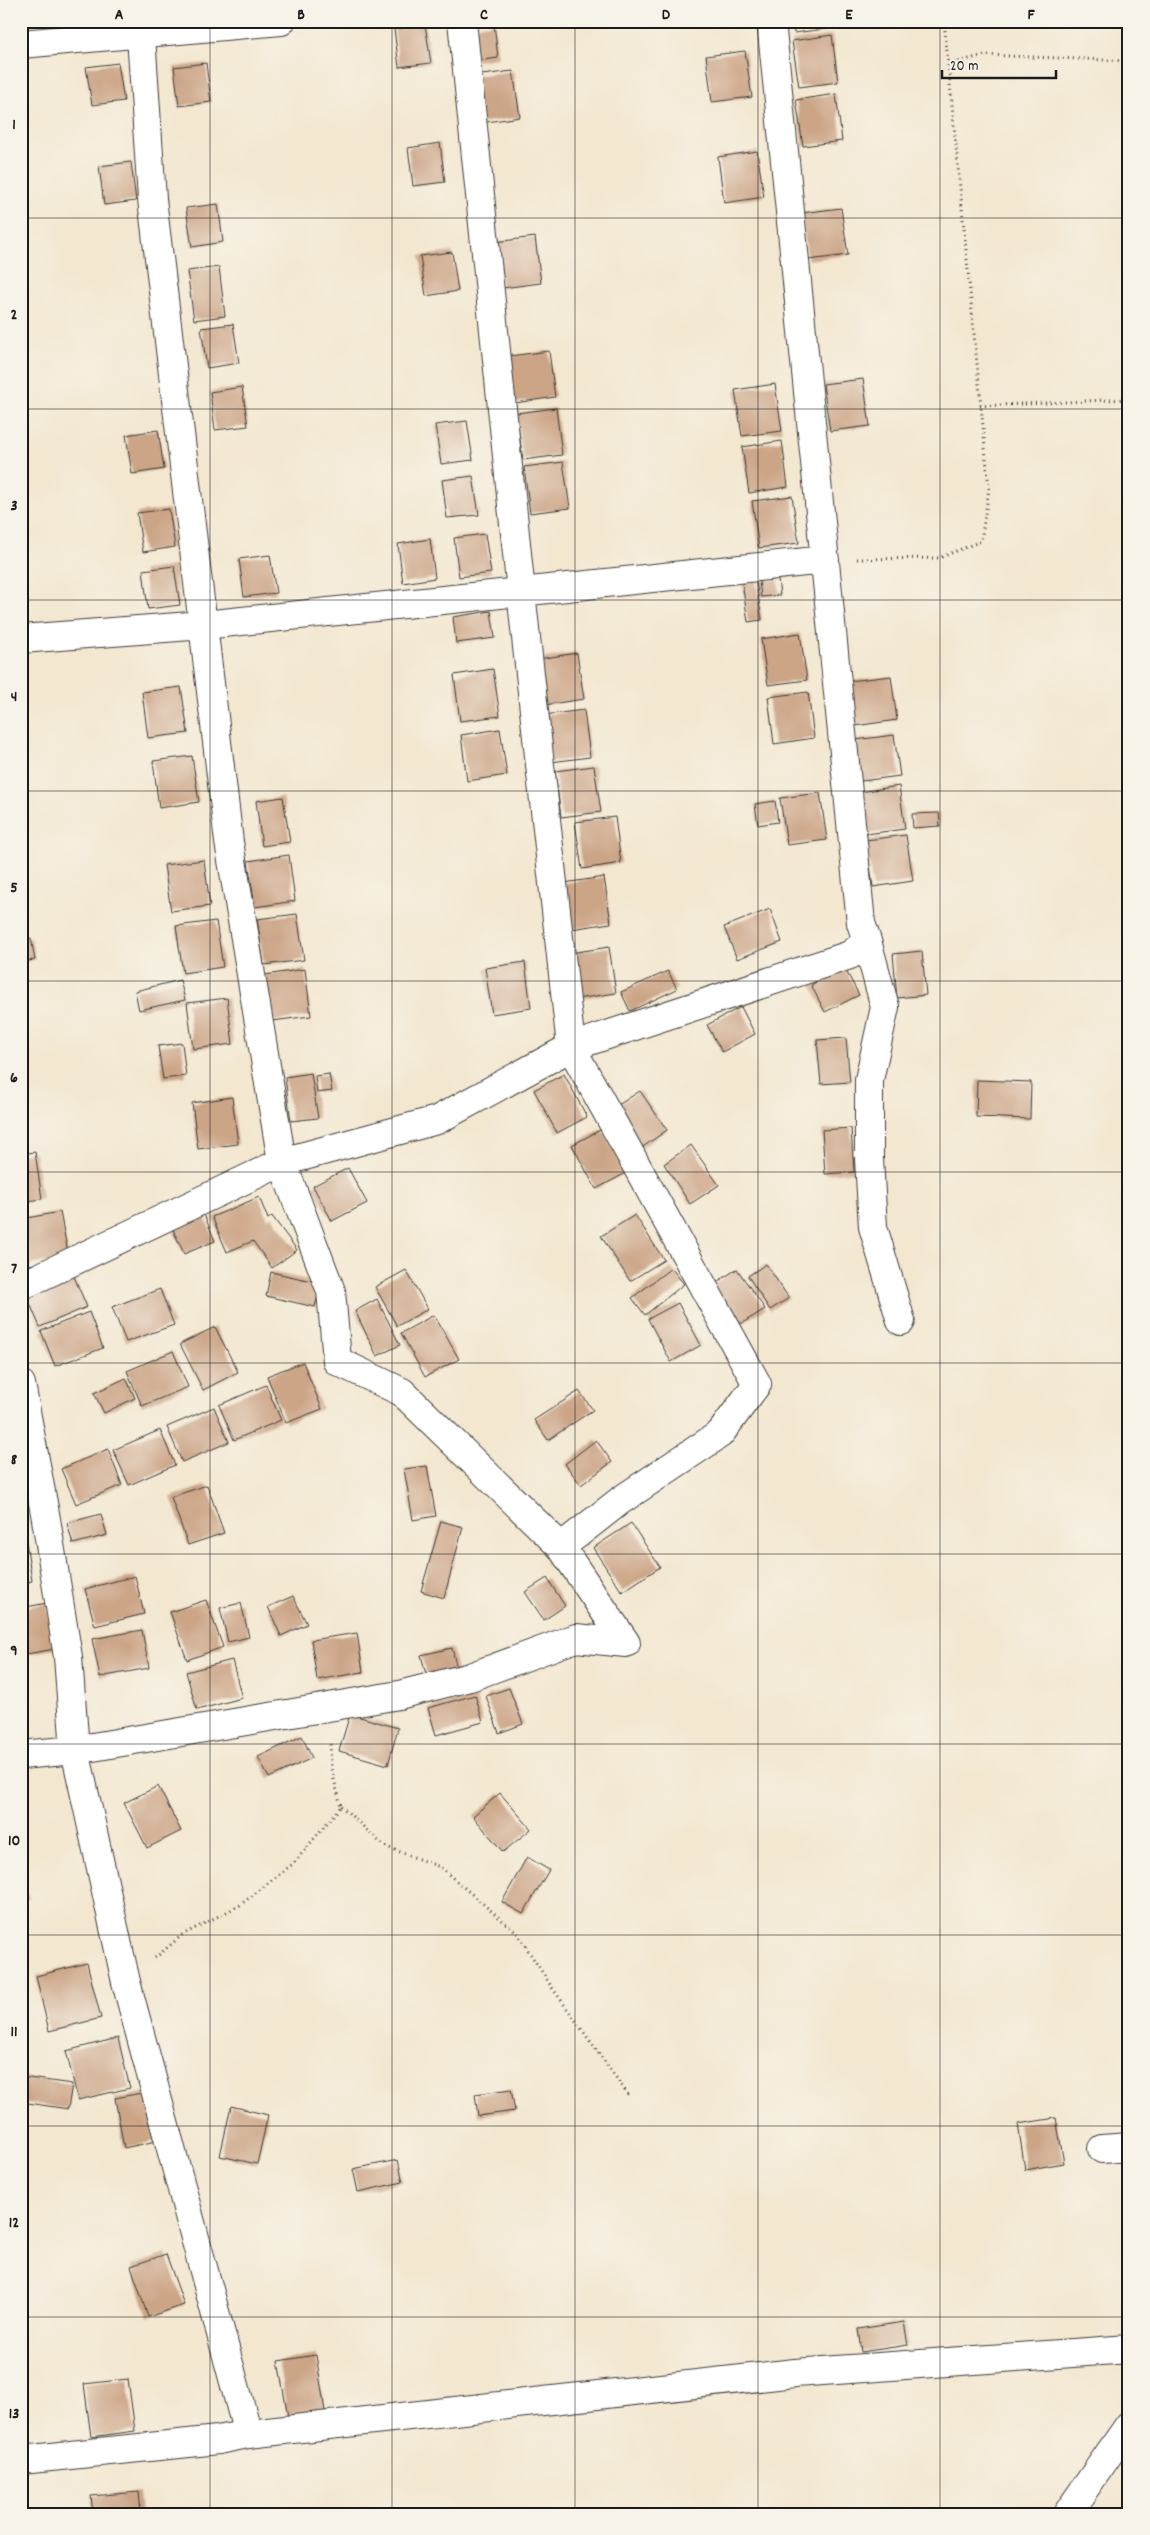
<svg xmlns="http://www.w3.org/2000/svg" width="1150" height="2535" font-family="Dekko,sans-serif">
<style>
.building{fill:#cca587}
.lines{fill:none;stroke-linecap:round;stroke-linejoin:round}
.minor-casing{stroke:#3c3a37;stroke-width:30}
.path{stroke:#3c3a37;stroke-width:3;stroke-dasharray:1 4;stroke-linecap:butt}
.minor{stroke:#fff;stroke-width:28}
.grid{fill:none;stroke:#1c1c1c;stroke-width:1;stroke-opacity:0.55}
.neatline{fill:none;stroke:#1c1c1c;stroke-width:2}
.grid-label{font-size:16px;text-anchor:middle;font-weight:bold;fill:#1c1c1c}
</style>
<rect width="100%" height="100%" fill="#f7f3e8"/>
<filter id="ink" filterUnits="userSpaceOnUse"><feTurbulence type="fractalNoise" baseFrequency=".02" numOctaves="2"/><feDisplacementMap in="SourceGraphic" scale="10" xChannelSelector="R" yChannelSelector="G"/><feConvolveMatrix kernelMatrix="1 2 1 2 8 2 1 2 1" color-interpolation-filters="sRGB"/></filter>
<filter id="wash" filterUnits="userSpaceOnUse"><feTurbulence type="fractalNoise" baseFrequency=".0096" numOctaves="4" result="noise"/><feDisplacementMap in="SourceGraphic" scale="20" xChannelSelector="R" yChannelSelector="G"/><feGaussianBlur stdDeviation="1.12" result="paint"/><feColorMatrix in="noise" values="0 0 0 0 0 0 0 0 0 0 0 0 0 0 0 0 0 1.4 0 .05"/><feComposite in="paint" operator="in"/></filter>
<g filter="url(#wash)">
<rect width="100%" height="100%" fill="#f3e7d0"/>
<g id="blocks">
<path class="building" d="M792,21h40l1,7 -39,5z
M494,23l4,35 -22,3 -4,-34z
M425,24l6,39 -32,4 -5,-38z
M832,35l6,47 -39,5 -7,-46z
M745,51l7,46 -40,5 -6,-46z
M118,63l6,38 -32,4 -6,-38z
M206,63l5,39 -32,4 -5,-39z
M513,71l7,46 -40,6 -6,-47z
M836,94l6,47 -39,5 -7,-46z
M440,143l5,39 -32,4 -5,-38z
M757,151l7,46 -40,6 -6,-46z
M131,162l5,39 -32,4 -5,-39z
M218,204l5,38 -31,5 -6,-39z
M841,208l7,47 -40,5 -7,-47z
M535,237l6,46 -39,5 -7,-46z
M452,252l6,39 -32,5 -6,-40z
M219,267l6,49 -31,4 -7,-49z
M233,324l6,39 -32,5 -6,-40z
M549,351l6,46 -40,6 -6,-47z
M863,379l7,47 -40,5 -7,-47z
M775,384l7,47 -40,5 -7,-46z
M242,387l6,39 -33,4 -5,-38z
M556,408l6,47 -39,5 -7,-47z
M467,421l6,39 -32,4 -6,-39z
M158,430l6,39 -32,5 -6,-39z
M782,441l6,46 -39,6 -7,-46z
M563,462l7,46 -40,5 -6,-46z
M473,476l6,39 -32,3 -5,-38z
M792,496l7,47 -40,5 -7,-47z
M169,509l6,38 -32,5 -6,-39z
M485,534l6,39 -32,4 -5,-39z
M430,539l5,39 -32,5 -5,-39z
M270,555l6,38 -32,4 -5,-38z
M174,566l6,39 -32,4 -5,-39z
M778,579l2,16 -19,2 -2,-16z
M756,581l6,39 -14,2 -6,-39z
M491,611l4,27 -39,5 -3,-26z
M800,633l7,47 -39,5 -7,-46z
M577,653l7,46 -40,6 -6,-46z
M493,669l7,47 -40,5 -6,-46z
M891,676l6,44 -42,6 -6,-45z
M181,687l7,46 -40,5 -6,-46z
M808,692l6,46 -40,6 -6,-47z
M584,710l6,47 -39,5 -7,-47z
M500,729l7,46 -40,6 -6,-46z
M894,735l6,41 -39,5 -6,-41z
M192,756l7,46 -40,6 -6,-47z
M594,766l7,46 -40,5 -6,-46z
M899,786l6,43 -39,5 -6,-42z
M820,793l7,47 -40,5 -7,-47z
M283,797l7,45 -28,4 -6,-45z
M775,801l3,21 -20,3 -3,-21z
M939,813l1,13 -27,2 -1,-14z
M615,817l6,46 -39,6 -7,-47z
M906,835l7,46 -40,6 -7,-47z
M289,855l6,46 -40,6 -7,-46z
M204,860l6,46 -39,5 -7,-46z
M604,877l7,46 -40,6 -7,-46z
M770,909l12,33 -45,17 -13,-32z
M297,914l7,46 -40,5 -7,-46z
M216,921l7,46 -40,6 -7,-47z
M31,938l4,22 -14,2v-23z
M609,947l7,46 -40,6 -6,-46z
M922,951l4,44 -29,3 -4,-44z
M525,962l6,46 -39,6 -7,-46z
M844,967l15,28 -34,17 -14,-27z
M305,969l6,47 -39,5 -7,-46z
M668,971l9,18 -47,22 -9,-19z
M180,980l5,20 -46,10 -4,-19z
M227,998l6,46 -40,5 -6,-46z
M741,1007l14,27 -33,18 -15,-27z
M846,1038l4,44 -29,2 -4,-44z
M182,1043l4,33 -23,3 -5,-33z
M311,1073l7,45 -27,3 -6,-44z
M329,1074l3,17 -15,2 -2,-17z
M564,1074l23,43 -30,16 -23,-43z
M977,1080l54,2 -1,37 -54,-2z
M640,1091l27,39 -27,19 -28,-40z
M232,1097l6,47 -40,5 -6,-46z
M851,1128l3,44 -29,2 -3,-44z
M602,1129l24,44 -30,16 -24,-44z
M691,1145l28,40 -29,19 -26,-40z
M35,1152l7,47 -21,3v-48z
M348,1168l19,35 -35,18 -19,-35z
M259,1197l9,22 4,-3 25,34 -25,18 -19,-27 -26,11 -15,-35z
M60,1212l9,46 -40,7 -8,-46z
M203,1212l12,29 -31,13 -13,-29z
M635,1215l29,45 -34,21 -29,-45z
M766,1264l23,34 -19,12 -22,-34z
M671,1268l13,16 -39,31 -13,-17z
M737,1269l28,40 -29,18 -27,-40z
M406,1270l22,39 -31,17 -22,-39z
M72,1272l15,35 -47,20 -15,-35z
M271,1272l50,11 -6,24 -49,-11z
M160,1289l14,36 -48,17 -14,-35z
M377,1299l23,46 -23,11 -22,-45z
M678,1303l23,42 -30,17 -23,-43z
M89,1312l14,36 -48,18 -14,-35z
M434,1315l25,44 -34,18 -24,-44z
M215,1327l23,45 -35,18 -23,-46z
M173,1351l15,36 -46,19 -15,-35z
M303,1362l19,47 -36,14 -19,-47z
M126,1378l9,20 -31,15 -10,-20z
M266,1385l15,35 -47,20 -15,-35z
M579,1391l14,19 -45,30 -14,-20z
M214,1407l15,35 -47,20 -15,-35z
M160,1430l15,35 -46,20 -16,-35z
M596,1440l16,22 -31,23 -16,-21z
M108,1449l14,36 -46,19 -15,-35z
M427,1466l9,50 -23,4 -9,-51z
M207,1485l17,48 -36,12 -17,-48z
M101,1514l6,21 -34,9 -6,-21z
M441,1521l22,6 -19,71 -23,-7z
M631,1523l29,44 -38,25 -29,-44z
M25,1535l7,46 -11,2v-47z
M135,1576l9,38 -49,12 -10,-37z
M547,1578l18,28 -21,14 -19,-28z
M293,1596l14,28 -26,12 -13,-29z
M206,1600l17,47 -36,13 -17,-48z
M47,1603l8,46 -34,6v-47z
M241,1603l8,34 -21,5 -8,-34z
M142,1630l7,38 -49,9 -8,-38z
M357,1633l6,39 -46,8 -6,-40z
M452,1648l6,26 -30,8 -7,-27z
M232,1660l10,38 -45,12 -11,-38z
M509,1688l14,36 -24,9 -13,-37z
M475,1695l8,27 -47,13 -8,-27z
M350,1714l48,14 -10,37 -49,-14z
M302,1736l10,22 -43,20 -11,-21z
M158,1786l23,45 -34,17 -23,-45z
M500,1793l31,36 -28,23 -30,-36z
M527,1857l22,13 -26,44 -21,-12z
M21,1873l8,25 -8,3z
M87,1963l14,55 -52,13 -13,-55z
M118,2038l12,50 -52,12 -12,-49z
M22,2077l50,7 -4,25 -47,-7z
M511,2089l4,22 -37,5 -3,-22z
M152,2091l9,49 -37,8 -9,-50z
M231,2106l37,9 -11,49 -37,-8z
M1056,2118l8,45 -39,7 -7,-46z
M398,2160l5,22 -45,10 -5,-23z
M166,2254l18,51 -36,12 -17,-51z
M904,2322l4,23 -47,7 -3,-23z
M316,2355l9,56 -37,6 -10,-56z
M128,2379l7,52 -44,6 -7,-53z
M139,2492l2,22h-48l-2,-18z"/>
</g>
</g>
<g filter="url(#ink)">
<use href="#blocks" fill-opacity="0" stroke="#3c3a37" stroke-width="1"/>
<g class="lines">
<g class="minor-casing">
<path id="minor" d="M462,21l59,571 50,455 186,337 -37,50 -99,66 -60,47
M21,44l260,-23
M21,639l183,-14 621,-65
M867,941l18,66 -16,73v79l4,68 28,94
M21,1286l261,-124 155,-42 134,-73 279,-92 17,-14 -6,-18 -90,-902
M21,1384l25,135 22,138 7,93 51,232 122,452
M21,1755l54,-5 324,-55 71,-18 106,-39 50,5 -65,-96 -159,-155 -65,-31 -6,-70 -49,-129 -53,-320 -77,-643 -12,-178
M1102,2149l27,-2
M21,2460l197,-20 30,-6 547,-61 334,-24
M1067,2514l62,-89"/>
</g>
<path class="path" d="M949,64l36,-9 144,6
M980,406l149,-7
M857,559l82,-1 42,-17 8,-52 -45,-468
M341,1806l43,40 56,21 77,66 34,53 78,110
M155,1958l27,-23 58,-30 54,-42 47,-57 -10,-38 -1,-27"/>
<use href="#minor" class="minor"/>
</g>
</g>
<path class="grid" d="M210,21v2493M392,21v2493M575,21v2493M758,21v2493M940,21v2493M21,218h1108M21,409h1108M21,600h1108M21,791h1108M21,981h1108M21,1172h1108M21,1363h1108M21,1554h1108M21,1744h1108M21,1935h1108M21,2126h1108M21,2317h1108"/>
<rect width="1150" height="2535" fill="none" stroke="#f7f3e8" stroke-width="55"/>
<path d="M942 70v8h114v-8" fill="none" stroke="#1c1c1c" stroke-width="2.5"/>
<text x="950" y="70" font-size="15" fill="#1c1c1c" stroke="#f7f3e8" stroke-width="4" paint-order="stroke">20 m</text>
<rect x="28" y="28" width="1094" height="2480" class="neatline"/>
<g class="grid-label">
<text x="119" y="19">A</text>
<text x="301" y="19">B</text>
<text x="484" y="19">C</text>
<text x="666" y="19">D</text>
<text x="849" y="19">E</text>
<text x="1031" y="19">F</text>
<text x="14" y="129">1</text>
<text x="14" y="319">2</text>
<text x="14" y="510">3</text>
<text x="14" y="701">4</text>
<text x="14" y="892">5</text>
<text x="14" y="1082">6</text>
<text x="14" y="1273">7</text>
<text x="14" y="1464">8</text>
<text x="14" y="1655">9</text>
<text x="14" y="1845">10</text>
<text x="14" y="2036">11</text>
<text x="14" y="2227">12</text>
<text x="14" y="2418">13</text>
</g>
</svg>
